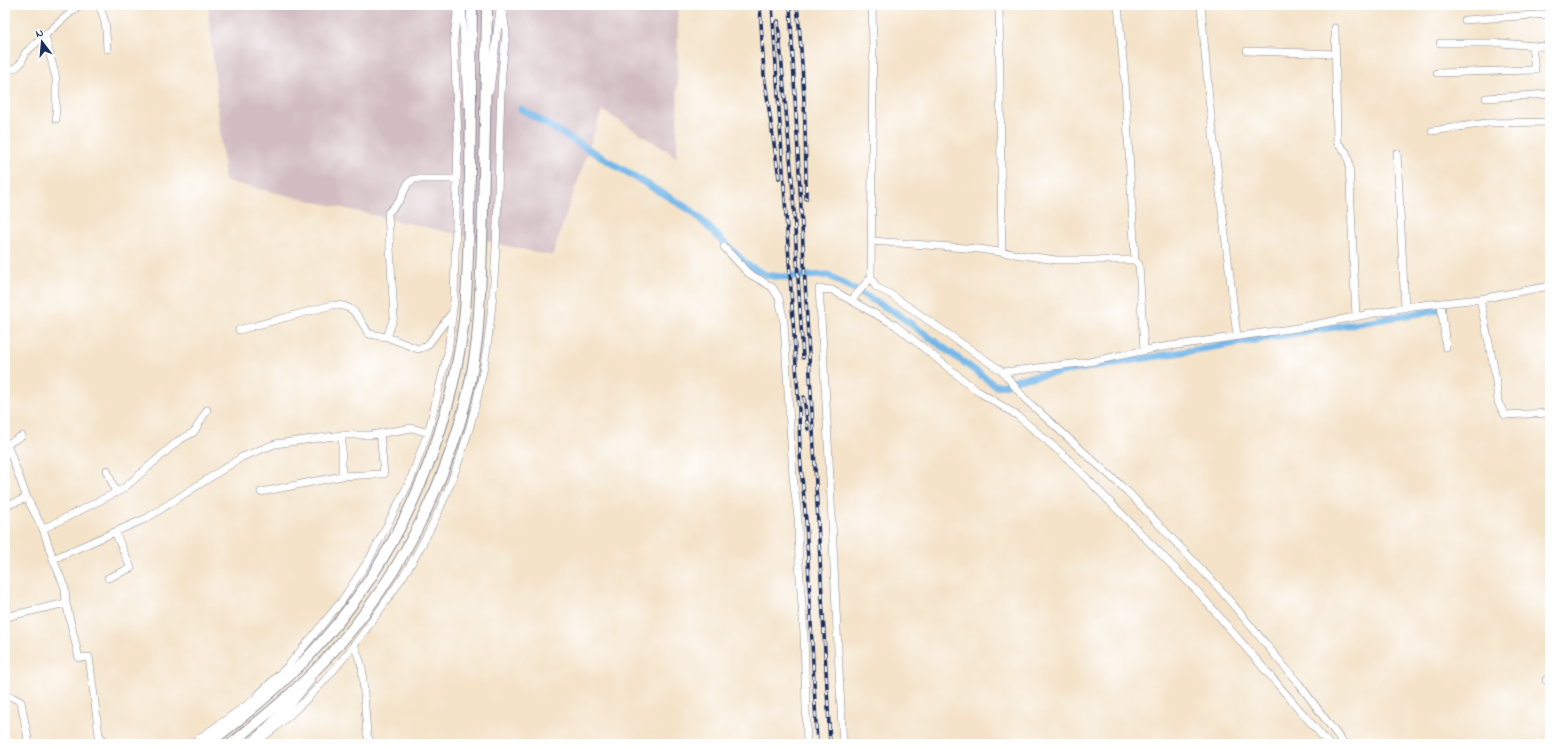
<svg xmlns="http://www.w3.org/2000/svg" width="1555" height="749" font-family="'Indie Flower',sans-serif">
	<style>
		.industrial { fill: #d2bec2 }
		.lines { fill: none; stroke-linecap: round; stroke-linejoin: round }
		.canal { stroke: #73b7e9; stroke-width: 7 }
		.minor-casing { stroke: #888994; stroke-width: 8 }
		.major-casing { stroke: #888994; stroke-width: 10 }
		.highway-casing { stroke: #888994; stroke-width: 12 }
		.minor { stroke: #fff; stroke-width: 7 }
		.major { stroke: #fff; stroke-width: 9 }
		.highway { stroke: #fff; stroke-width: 10 }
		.rail-casing { stroke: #1b2f5e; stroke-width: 3.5 }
		.rail { stroke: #fff; stroke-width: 2; stroke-dasharray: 6; stroke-linecap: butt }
	</style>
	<rect width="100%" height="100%" fill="#fff"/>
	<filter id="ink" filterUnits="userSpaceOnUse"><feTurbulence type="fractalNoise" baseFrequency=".025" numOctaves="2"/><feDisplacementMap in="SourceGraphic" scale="8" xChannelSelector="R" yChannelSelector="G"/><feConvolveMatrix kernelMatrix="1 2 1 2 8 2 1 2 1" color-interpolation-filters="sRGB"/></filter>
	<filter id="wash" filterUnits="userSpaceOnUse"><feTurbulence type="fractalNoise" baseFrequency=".012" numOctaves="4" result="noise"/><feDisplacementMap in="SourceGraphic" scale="16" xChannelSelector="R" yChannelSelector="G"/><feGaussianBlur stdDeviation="0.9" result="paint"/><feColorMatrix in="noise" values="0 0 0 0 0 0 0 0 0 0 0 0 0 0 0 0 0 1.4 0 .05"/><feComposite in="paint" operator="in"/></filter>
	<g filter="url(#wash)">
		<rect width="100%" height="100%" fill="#f4e3c9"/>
		<!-- industrial -->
		<path class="industrial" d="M208,5H678L677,157L602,110L552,256L225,181Z"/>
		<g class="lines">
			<!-- canal -->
			<path class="canal" d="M521,109L692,211L747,265L766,275L781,277L828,275L896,313L996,386L1005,385L1018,379L1438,310"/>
		</g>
	</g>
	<g filter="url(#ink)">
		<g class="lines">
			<defs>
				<path id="minor" d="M98,5C107,18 106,33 107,49
					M462,5L467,104
					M872,5L873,49L871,277L876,287L890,294L1003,372L1025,399L1128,492L1219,588L1299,684L1344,744
					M999,5L1002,252
					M1118,5L1125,82L1135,260L1139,265L1144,350
					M1201,5L1209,99L1237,336
					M1465,20L1550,14
					M1335,28L1337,142L1346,152L1349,162L1356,317
					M45,36L56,78V119
					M1440,43H1501L1550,47
					M1247,51L1336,54
					M5,71C18,68 21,66 25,53L79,5
					M1437,73L1535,70L1532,46
					M490,90L500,9
					M1486,98L1550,94
					M1432,131L1487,123L1550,122
					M1397,153L1405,308
					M872,241L979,249L1056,260H1135
					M724,247L748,273L772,287L779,298L784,322L793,477L798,517L799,563L804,634L807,744
					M1480,299L1495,373L1498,402L1505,415L1550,413
					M852,300L871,277
					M1441,303L1446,347
					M239,330L332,305C355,304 358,317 369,334L387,337L418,349L427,346L451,314
					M387,337L394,317L388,213L400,200L408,183L414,179H457
					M1003,372L1089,362L1156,348L1297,328L1412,306L1480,299L1550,286
					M342,435V476
					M22,436L7,444L27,498L43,529
					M107,470L116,493
					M261,492L342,476L384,474L380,433
					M5,506L27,498
					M53,559L43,529L123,489L178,441L194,432L207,410
					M108,578L131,568L115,532
					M5,593L8,617
					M66,603L79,658L89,657L99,735L107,744
					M5,617L66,603L65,588L53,559L147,518L242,457L275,444L342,435H371L412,428L428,433
					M354,644L362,667L367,734L371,744
					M1546,680H1550
					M258,695L287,667L341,602L370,558L410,481L429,429L448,352L454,300L458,139L454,38L458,5
					M5,697H12L21,702L29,744
					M258,741C306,706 343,662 377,614C391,594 405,575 416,555C452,493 477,417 487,347C500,256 497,163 502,72L506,33L502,5
					M427,744L468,742
					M843,744C834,592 830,441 819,289L832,290L895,325L976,390L1018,416L1066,457L1198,592L1329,744"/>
				<path id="major" d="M193,744L264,694
					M251,744L288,707L310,680"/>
				<path id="highway" d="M208,744C243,717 278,689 308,657C395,565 449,445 464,320C468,286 468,251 469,216C471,146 471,75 472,5
					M231,744C264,717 297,690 326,659C405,575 464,453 477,339C481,295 482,251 483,207C485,140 486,72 487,5"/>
			</defs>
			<!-- minor casing -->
			<use href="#minor" class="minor-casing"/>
			<!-- major casing -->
			<use href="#major" class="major-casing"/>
			<!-- highway casing -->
			<use href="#highway" class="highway-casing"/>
			<!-- minor -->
			<use href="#minor" class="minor"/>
			<!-- major -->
			<use href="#major" class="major"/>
			<!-- highway -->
			<use href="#highway" class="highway"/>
			<defs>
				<path id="rail" d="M760,5L764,75L779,178
					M772,5L799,410L800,455L806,521L817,744
					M790,5L830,744
					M797,5C804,70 806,134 806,199
					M778,21L792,179L803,358
					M804,397L808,429"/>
			</defs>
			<!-- rail casing -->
			<use href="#rail" class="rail-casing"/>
			<!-- rail -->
			<use href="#rail" class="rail"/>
		</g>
	</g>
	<!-- margin -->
	<rect width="1555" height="749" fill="none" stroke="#fff" stroke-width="20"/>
	<!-- north arrow -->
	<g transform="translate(42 42) rotate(344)" stroke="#ffffff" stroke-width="3" paint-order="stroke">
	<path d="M0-3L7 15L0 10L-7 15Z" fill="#1b2f5e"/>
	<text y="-6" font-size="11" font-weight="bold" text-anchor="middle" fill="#1b2f5e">N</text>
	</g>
</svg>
